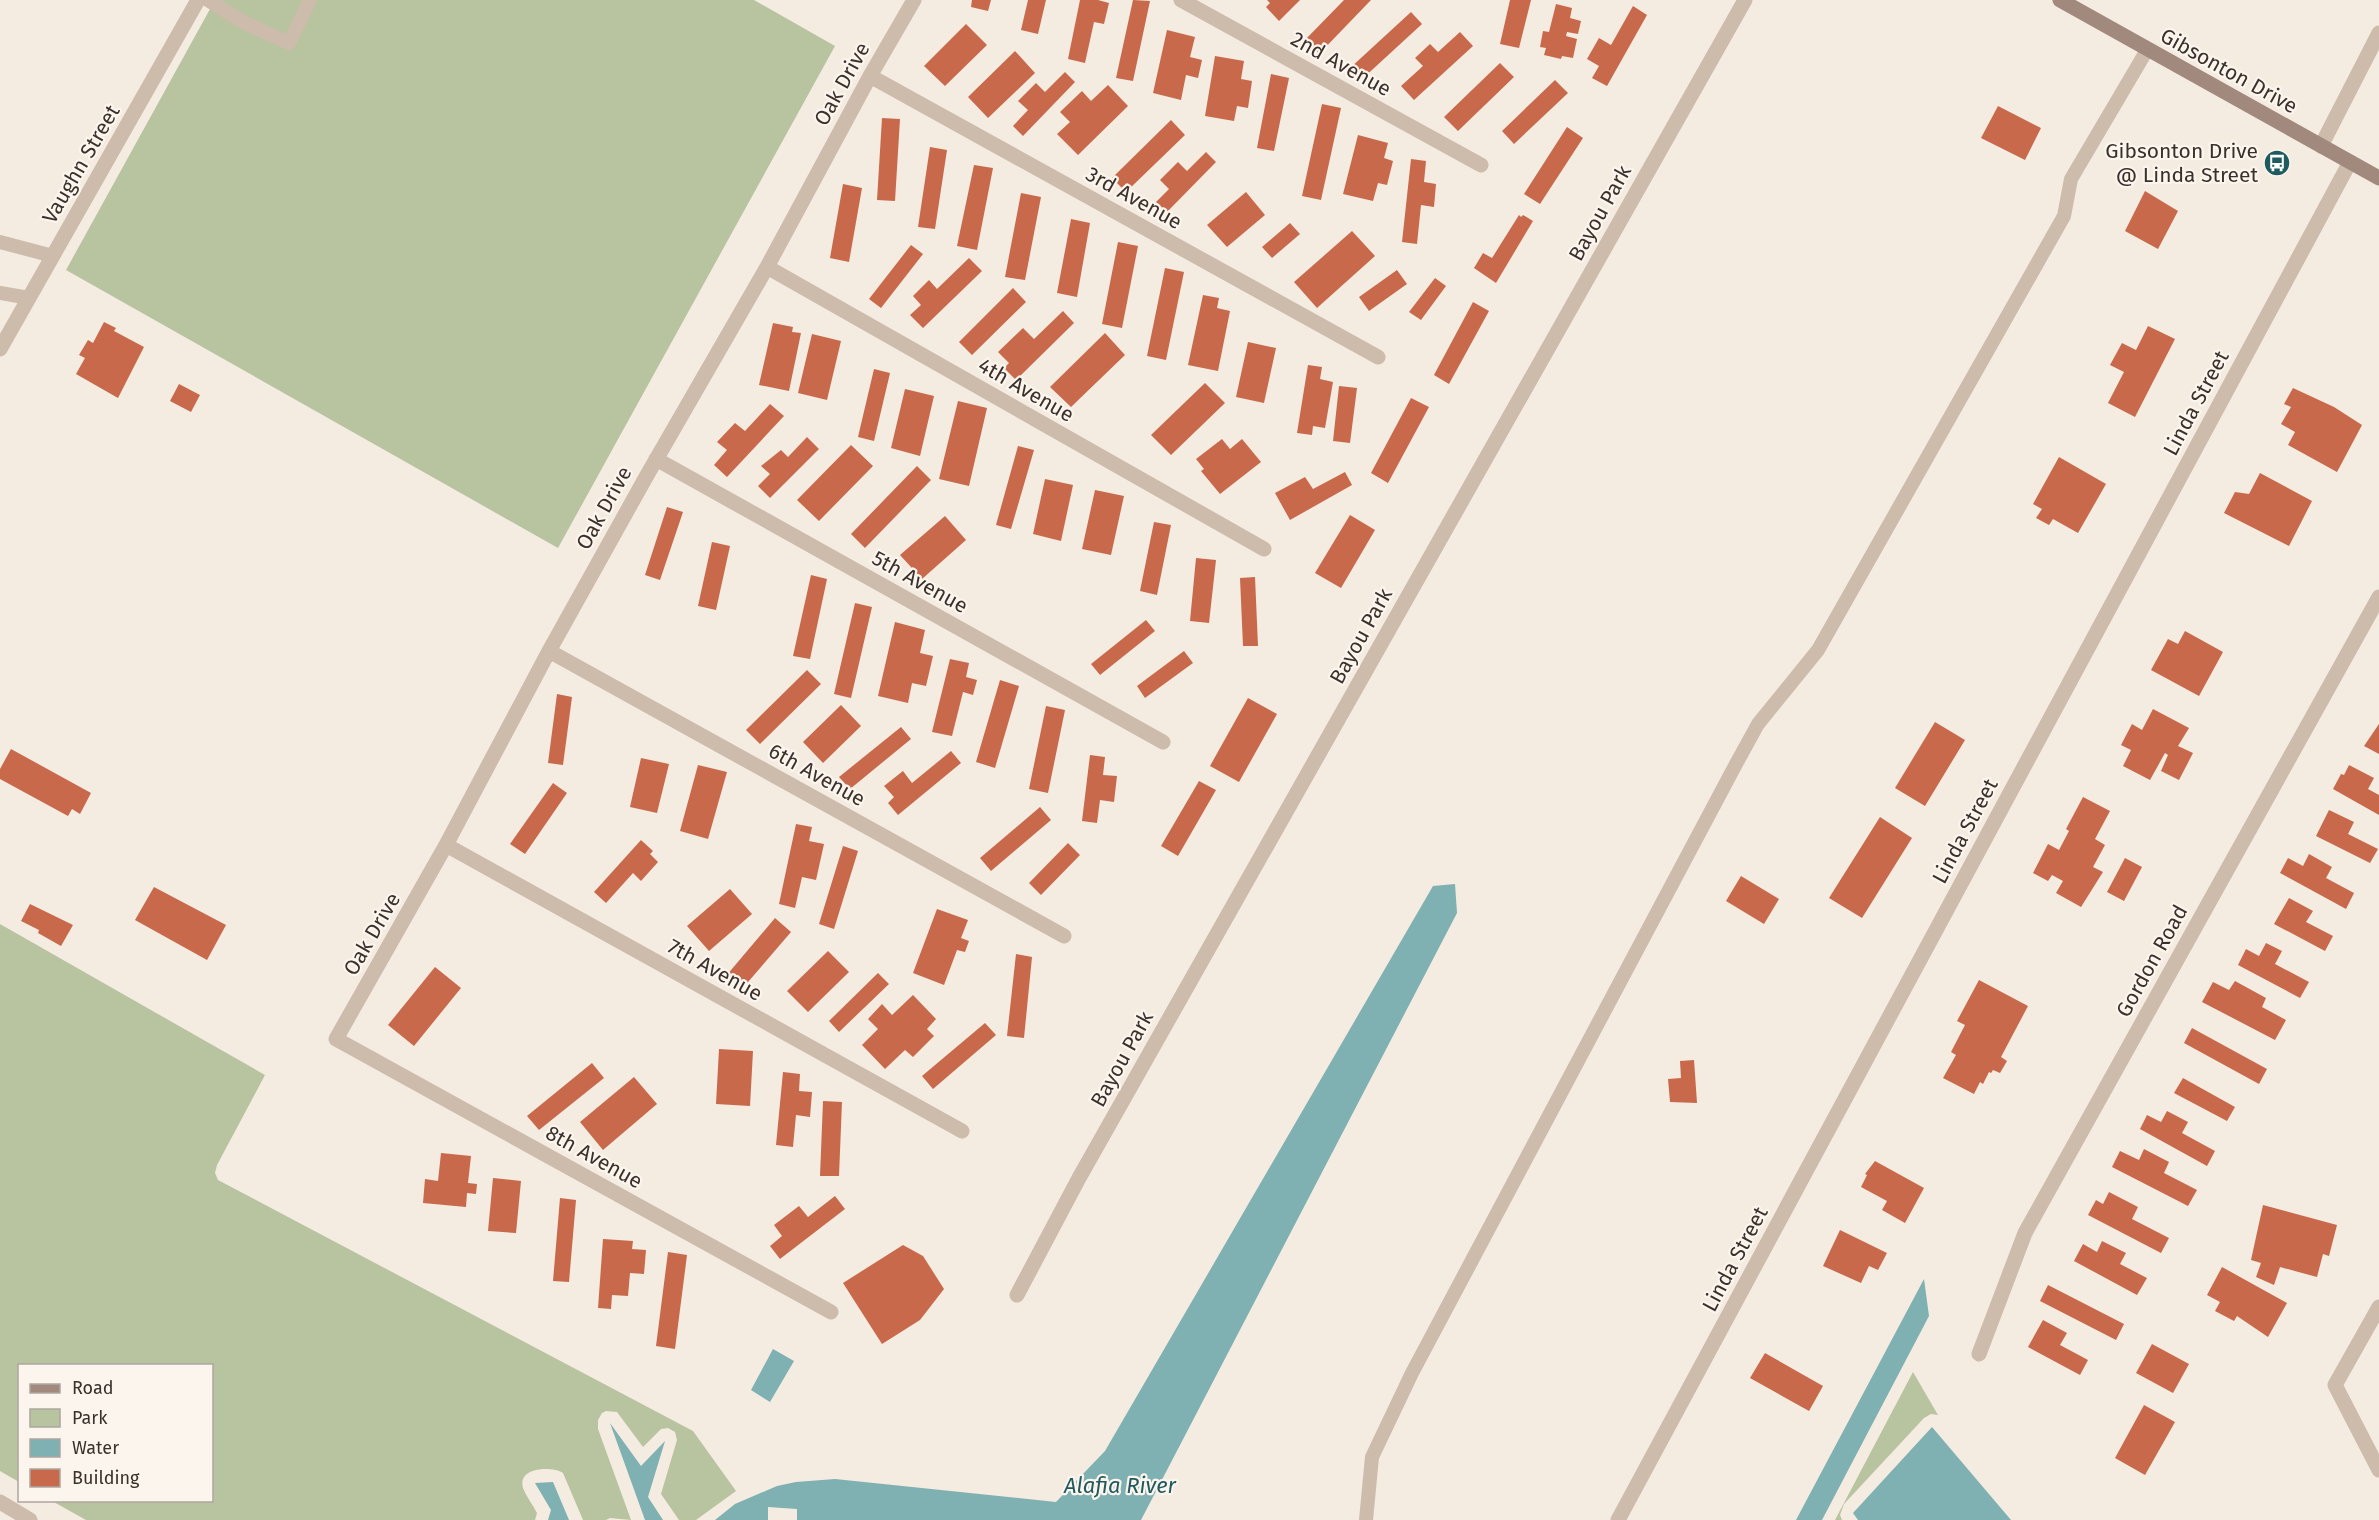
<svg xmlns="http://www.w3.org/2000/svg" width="2379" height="1520" font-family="'Fira Sans',sans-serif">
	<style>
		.green { fill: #b8c4a0 }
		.water { fill: #7fb0b2 }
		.pier { fill: #f4ebe1 }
		.building { fill: #c8694b }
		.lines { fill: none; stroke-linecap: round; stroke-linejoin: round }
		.service { stroke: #cdbbac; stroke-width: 14 }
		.minor { stroke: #cdbbac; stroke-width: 15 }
		.secondary { stroke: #a18a7d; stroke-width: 15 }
		.labels { text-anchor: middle; stroke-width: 4.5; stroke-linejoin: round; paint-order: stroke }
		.street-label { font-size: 21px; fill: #3b302b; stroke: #fbf5ee }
		.poi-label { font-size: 21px; fill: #3b302b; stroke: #fbf5ee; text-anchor: end }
		.water-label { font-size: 22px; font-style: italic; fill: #1f5a5e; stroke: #fbf5ee }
	</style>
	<rect width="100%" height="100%" fill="#f4ebe1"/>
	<!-- green -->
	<path class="green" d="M215,0H754L835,46L558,548L66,270Z
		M0,924L265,1075L217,1165L215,1173L218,1180L693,1431L736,1491L696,1520H679L661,1494L677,1440L675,1432L668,1428L661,1429L643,1447L617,1412L606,1411L602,1413L598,1420V1429L631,1520L610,1518L606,1520H583L563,1473C552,1466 517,1467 523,1488C526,1496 533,1505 537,1513L535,1520H86L52,1501L212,1500V1366H20L19,1482L0,1471Z
		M1913,1372L1938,1415L1931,1414L1924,1418L1844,1504L1840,1515L1842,1520H1835Z"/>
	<!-- water -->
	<path class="water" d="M1455,884L1457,913L1141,1520H715L735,1504L777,1486L796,1482L835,1479L1056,1502L1105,1451L1433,886Z
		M1924,1279L1929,1316L1822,1520H1796Z
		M773,1349L794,1361L770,1402L751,1390Z
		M610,1423L641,1466L665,1441L648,1497L663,1520H645Z
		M1932,1427L2011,1520H1858L1853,1513Z
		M553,1482L569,1520H548L551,1510L535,1483Z"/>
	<!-- pier -->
	<path class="pier" d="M768,1507L797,1509V1520H768Z"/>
	<!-- building -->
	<path class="building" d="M972,0H991L988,11L971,7Z
		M1028,0H1046L1038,34L1021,30Z
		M1080,0H1098L1109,3L1104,24L1094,22L1085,63L1068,59Z
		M1133,0L1150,1L1133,81L1116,78Z
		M1267,0H1300L1279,21L1266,7L1270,3Z
		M1344,0H1371L1319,54L1305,40Z
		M1510,0H1531L1519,48L1500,44Z
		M1556,4L1572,8L1570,18L1581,21L1578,34L1567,32L1566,36L1577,39L1573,58L1562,56L1561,59L1544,55L1546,48L1540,47L1543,31L1549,32Z
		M1633,6L1647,15L1607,86L1592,78L1599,66L1587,59L1599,38L1611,45Z
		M1411,12L1422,24L1360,81L1349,69Z
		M966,24L987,45L945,86L924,66Z
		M1167,30L1195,37L1190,57L1202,60L1198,78L1186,75L1181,100L1153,93Z
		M1460,32L1473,46L1414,100L1401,86L1423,66L1415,58L1430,44L1438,52Z
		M1015,51L1035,73L988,118L968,97Z
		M1215,56L1244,61L1241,79L1252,81L1248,108L1237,106L1234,121L1205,116Z
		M1500,63L1514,77L1458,131L1444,117Z
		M1065,72L1075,82L1023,136L1013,126L1028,110L1018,101L1036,83L1045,92Z
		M1271,74L1289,78L1274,151L1257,148Z
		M1555,80L1568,93L1514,144L1502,131Z
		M1108,85L1128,106L1078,155L1057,134L1070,122L1060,112L1082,91L1091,101Z
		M1322,104L1341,108L1321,200L1302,196Z
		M1998,106L2041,128L2025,160L1981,138Z
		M882,118L900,119L895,201L877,200Z
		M1171,120L1185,135L1126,192L1112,178Z
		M1567,127L1583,138L1540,204L1524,194Z
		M1358,135L1388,143L1384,158L1393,161L1387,185L1378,183L1373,201L1343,194Z
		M930,147L947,150L935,229L918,227Z
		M1206,152L1216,162L1167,212L1156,202L1169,189L1160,180L1178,162L1187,171Z
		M1411,159L1426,161L1424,182L1436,184L1434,207L1421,205L1417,244L1402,242Z
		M974,165L993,168L977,250L957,246Z
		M843,184L862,188L849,262L830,258Z
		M2145,191L2178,211L2158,249L2125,231Z
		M1246,192L1265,215L1227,247L1207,225Z
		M1021,193L1041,197L1025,280L1005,277Z
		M1519,215L1521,217L1523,215L1533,221L1496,283L1474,268L1483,253L1492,258Z
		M1071,219L1090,223L1077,297L1057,293Z
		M1290,223L1300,234L1272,258L1262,247Z
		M1352,231L1375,256L1317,308L1294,282Z
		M1118,242L1138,246L1122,328L1102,324Z
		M911,245L923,254L881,308L869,299Z
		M969,258L982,271L923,328L910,315L921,305L913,296L929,280L937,289Z
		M1165,268L1184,272L1166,360L1147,356Z
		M1397,270L1407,284L1369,311L1359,297Z
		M1435,278L1446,286L1421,320L1409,312Z
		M1013,288L1026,302L972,355L959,342Z
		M1203,295L1219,298L1217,308L1230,311L1218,371L1188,365Z
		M1473,302L1489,311L1449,384L1434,375Z
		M1063,311L1074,323L1016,380L1004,368L1009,363L998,352L1023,328L1034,339Z
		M104,322L116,328L114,331L144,347L118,398L76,374L85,358L79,355L88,340L93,343Z
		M773,323L793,327L792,332L801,333L789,391L759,385Z
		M2148,326L2175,339L2135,417L2108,403L2124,372L2110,365L2122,343L2136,350Z
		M1105,333L1125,355L1071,407L1050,387Z
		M812,334L841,341L827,400L798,393Z
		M1248,342L1276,348L1264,403L1236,397Z
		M1308,365L1322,367L1320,379L1333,382L1325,428L1313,426L1312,435L1297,433Z
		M874,369L890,373L874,441L858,437Z
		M1205,383L1225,403L1171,455L1151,435Z
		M179,384L200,395L191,412L170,401Z
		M1339,386L1357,388L1350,443L1333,441Z
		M2293,388L2334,407L2362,425L2337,472L2288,445L2295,432L2281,424L2291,407L2284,404Z
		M905,389L934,396L920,456L891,448Z
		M1411,398L1429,407L1388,483L1371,473Z
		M958,401L987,408L969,486L939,479Z
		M770,404L784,416L727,477L714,465L727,450L717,442L735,423L745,431Z
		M807,437L819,449L770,498L758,486L770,474L761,466L781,450L788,457Z
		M1222,439L1230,449L1242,439L1261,462L1220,494L1201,471L1204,469L1196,459Z
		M851,445L873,466L819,521L797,500Z
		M1018,446L1034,450L1011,529L996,525Z
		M2059,457L2106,484L2078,533L2053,519L2049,525L2036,518L2042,509L2033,504Z
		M917,466L931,480L865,548L851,534Z
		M1345,472L1352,485L1290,520L1275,493L1305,477L1313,489Z
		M2260,473L2312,501L2289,546L2224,513L2235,492L2249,494Z
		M1045,479L1073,485L1061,541L1033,534Z
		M1095,490L1124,496L1111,555L1082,549Z
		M667,507L683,512L660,580L645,575Z
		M1350,515L1375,530L1341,588L1315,573Z
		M945,516L966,540L922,579L900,555Z
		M1154,522L1171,525L1157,595L1140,591Z
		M712,542L730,546L716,610L698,606Z
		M1196,558L1216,560L1209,623L1190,621Z
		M811,575L827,579L810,659L793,656Z
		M1255,577L1258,646H1243L1240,578Z
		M855,603L872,607L851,698L834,694Z
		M1146,620L1155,631L1100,675L1091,664Z
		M895,622L925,630L920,653L933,656L926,686L912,683L908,703L878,696Z
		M2185,631L2223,652L2199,696L2151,670L2168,639L2178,644Z
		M1184,651L1193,663L1145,698L1137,686Z
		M950,659L969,663L966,677L977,680L973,695L963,692L952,736L932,732Z
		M807,670L821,684L760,744L746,730Z
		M1000,680L1019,686L995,768L976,762Z
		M557,694L572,697L563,765L548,763Z
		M1248,698L1277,714L1239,782L1210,766Z
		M841,705L861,726L823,763L803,742Z
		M1046,706L1065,710L1048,793L1029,789Z
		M2153,709L2189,728L2178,746L2193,753L2179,780L2161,771L2168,755L2165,753L2150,780L2123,766L2131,750L2121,745L2132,724L2142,730Z
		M1935,722L1965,740L1925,806L1895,788Z
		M2379,724V754L2364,746Z
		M901,727L911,739L850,789L839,777Z
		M11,749L91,793L80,814L72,809L68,816L0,779V769Z
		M951,751L961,763L898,815L888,803L894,797L884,786L903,771L912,783Z
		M1090,755L1105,757L1103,775L1117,776L1114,802L1100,800L1097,823L1082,821Z
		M641,758L669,764L657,813L630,807Z
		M698,765L727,772L708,839L680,831Z
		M2349,765L2374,778L2368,789L2379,795V815L2333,789L2341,774L2344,775Z
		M1199,781L1216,790L1178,856L1161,846Z
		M553,783L567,793L525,854L510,844Z
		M2083,797L2110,811L2095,839L2105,845L2093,867L2103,872L2081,907L2056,893L2063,881L2052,875L2048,881L2033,873L2048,844L2059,850L2069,831L2066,829Z
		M1040,807L1051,820L991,871L980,858Z
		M2329,810L2354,822L2348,834L2378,849L2370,863L2316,836Z
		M1880,817L1912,838L1862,918L1829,898Z
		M796,824L812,827L809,841L824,844L816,880L802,877L795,908L779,904Z
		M641,840L653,851L650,854L658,862L641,881L633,873L606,903L594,892Z
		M1068,843L1080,855L1041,895L1029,883Z
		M843,846L858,851L834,929L819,924Z
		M2309,854L2332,867L2326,878L2354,893L2346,909L2280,873L2288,858L2303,866Z
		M2125,858L2142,867L2124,901L2107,892Z
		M1741,876L1779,899L1764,924L1726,901Z
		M154,887L226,925L207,960L135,920Z
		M730,889L752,914L709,951L687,926Z
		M2289,898L2313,911L2306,922L2333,936L2325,951L2274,924Z
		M30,904L73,925L61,946L38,933L39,930L21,921Z
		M937,909L968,920L961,938L969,941L965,952L957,950L944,985L913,973Z
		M775,918L791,932L742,989L726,976Z
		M2266,943L2282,951L2275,964L2309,982L2300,998L2238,965L2246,949L2259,956Z
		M828,951L849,972L808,1012L787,991Z
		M1016,954L1032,957L1024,1038L1007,1036Z
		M435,967L461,988L414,1046L388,1025Z
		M878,973L889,984L839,1032L829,1021Z
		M1979,980L2028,1006L2001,1057L2007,1061L2000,1073L1993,1070L1991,1073L1989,1072L1983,1084L1980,1082L1974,1094L1943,1078L1956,1055L1951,1052L1965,1025L1957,1021Z
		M2235,981L2266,998L2262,1007L2286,1020L2275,1040L2202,1002L2213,982L2229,990Z
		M913,995L936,1019L927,1029L934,1036L913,1057L905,1050L885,1069L862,1045L878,1029L868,1019L882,1004L892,1015Z
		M985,1023L996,1035L933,1089L922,1076Z
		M2192,1028L2267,1069L2259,1084L2184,1043Z
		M719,1049L753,1051L750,1106L716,1104Z
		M1694,1060L1697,1103L1670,1102L1668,1079L1681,1078L1680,1061Z
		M592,1063L604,1078L539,1130L527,1116Z
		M783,1072L800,1074L799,1091L812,1092L810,1117L796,1115L793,1147L776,1145Z
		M634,1077L657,1104L603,1150L580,1122Z
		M2183,1078L2235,1107L2227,1121L2174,1093Z
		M823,1101L842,1102L839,1176H820Z
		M2167,1111L2188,1122L2182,1133L2215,1151L2207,1166L2140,1129L2147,1115L2161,1122Z
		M2144,1149L2169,1162L2164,1173L2197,1190L2188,1206L2112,1167L2120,1151L2139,1160Z
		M441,1153L471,1156L468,1183L477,1184L476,1194L467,1193L466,1207L423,1203L425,1179L438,1181Z
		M1875,1161L1924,1188L1905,1223L1882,1210L1887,1201L1861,1187L1867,1175L1865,1174Z
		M493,1178L521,1181L516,1233L488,1231Z
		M2109,1192L2138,1207L2132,1219L2169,1238L2161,1253L2088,1215L2096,1200L2103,1204Z
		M835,1196L845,1209L780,1259L770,1246L782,1236L774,1225L799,1206L808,1217Z
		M560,1198L576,1200L569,1282L553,1281Z
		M2263,1205L2337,1225L2329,1256L2323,1254L2317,1277L2280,1267L2274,1285L2256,1277L2261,1263L2251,1260Z
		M1840,1230L1887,1253L1878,1270L1869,1266L1861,1283L1823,1266Z
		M603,1239L633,1241L632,1249L646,1250L644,1274L630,1273L628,1296L612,1295L611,1309L598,1308Z
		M2102,1241L2126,1253L2120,1264L2147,1278L2137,1295L2074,1261L2083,1244L2097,1252Z
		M903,1245L923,1256L944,1289L920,1320L882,1344L843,1283Z
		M668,1252L687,1255L675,1349L656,1346Z
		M2222,1267L2287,1303L2268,1337L2237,1316L2234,1321L2215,1311L2220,1302L2207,1295Z
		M2048,1285L2124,1324L2116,1340L2040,1301Z
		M2043,1320L2067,1333L2060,1345L2088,1360L2080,1375L2028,1347Z
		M2152,1344L2189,1364L2173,1393L2136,1373Z
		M1765,1353L1823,1386L1809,1411L1750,1378Z
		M2144,1405L2175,1422L2145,1475L2115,1458Z"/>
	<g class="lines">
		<!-- service -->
		<path class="service" d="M208,0L243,22L289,43L310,0
			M0,242L53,256
			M0,293L29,298
			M1366,1520L1372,1457L1412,1373L1736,764L1758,724L1818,650L2064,216L2071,179L2147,50"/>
		<!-- minor -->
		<path class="minor" d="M1181,0L1481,165
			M870,76L1378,357
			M2321,146L2379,33
			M767,267L1264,549
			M0,349L198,0
			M656,459L1163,742
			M549,651L1064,936
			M446,845L962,1131
			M1017,1295L1079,1178L1745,0
			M2379,1307L2335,1385L2379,1470
			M831,1312L336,1039L446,845L549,651L646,477L767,267L870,76L914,0
			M1979,1354L2025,1233L2379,597
			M0,1502L30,1520
			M1618,1520L2350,162"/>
		<!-- secondary -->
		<path class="secondary" d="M2060,0L2379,178"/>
	</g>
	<!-- icons -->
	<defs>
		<symbol id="bus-disc" viewBox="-11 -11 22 22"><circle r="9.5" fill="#1f5a5e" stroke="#fbf5ee"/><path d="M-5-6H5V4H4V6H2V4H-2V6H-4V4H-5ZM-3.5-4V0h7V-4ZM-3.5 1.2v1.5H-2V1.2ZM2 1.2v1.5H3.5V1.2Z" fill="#fff"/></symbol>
	</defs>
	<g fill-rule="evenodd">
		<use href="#bus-disc" x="2262" y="148" width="30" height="30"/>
	</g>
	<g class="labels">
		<!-- street labels -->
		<g class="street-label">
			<text transform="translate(1341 64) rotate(29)" y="7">2nd Avenue</text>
			<text transform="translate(2229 71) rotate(29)" y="7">Gibsonton Drive</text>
			<text transform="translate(842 84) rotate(-61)" y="7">Oak Drive</text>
			<text transform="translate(81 164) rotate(-60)" y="7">Vaughn Street</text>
			<text transform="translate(1134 198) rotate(29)" y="7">3rd Avenue</text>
			<text transform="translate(1600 213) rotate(-61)" y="7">Bayou Park</text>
			<text transform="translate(1026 390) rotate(30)" y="7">4th Avenue</text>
			<text transform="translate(2196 403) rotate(-62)" y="7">Linda Street</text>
			<text transform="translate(604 508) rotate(-61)" y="7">Oak Drive</text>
			<text transform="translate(920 582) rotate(29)" y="7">5th Avenue</text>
			<text transform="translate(1361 636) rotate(-61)" y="7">Bayou Park</text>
			<text transform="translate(817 775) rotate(29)" y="7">6th Avenue</text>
			<text transform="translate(1965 831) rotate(-62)" y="7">Linda Street</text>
			<text transform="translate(372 934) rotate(-60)" y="7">Oak Drive</text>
			<text transform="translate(2152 961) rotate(-61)" y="7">Gordon Road</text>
			<text transform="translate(715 970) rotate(29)" y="7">7th Avenue</text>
			<text transform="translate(1122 1059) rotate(-61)" y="7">Bayou Park</text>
			<text transform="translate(594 1157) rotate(29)" y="7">8th Avenue</text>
			<text transform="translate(1735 1259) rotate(-62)" y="7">Linda Street</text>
		</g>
		<!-- poi labels -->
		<g class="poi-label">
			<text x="2258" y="158">Gibsonton Drive<tspan x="2258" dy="24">@ Linda Street</tspan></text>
		</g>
		<!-- water labels -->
		<g class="water-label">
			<text x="1120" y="1493">Alafia River</text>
		</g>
	</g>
	<!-- legend -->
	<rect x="18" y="1364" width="195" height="138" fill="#fbf5ee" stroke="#aea6a0" stroke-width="1.5"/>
	<rect x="30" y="1384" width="30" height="9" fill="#a18a7d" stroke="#aea6a0" stroke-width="1.5"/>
	<text x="72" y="1394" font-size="18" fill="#3b302b">Road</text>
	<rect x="30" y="1409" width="30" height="18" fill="#b8c4a0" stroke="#aea6a0" stroke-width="1.5"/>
	<text x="72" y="1424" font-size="18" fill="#3b302b">Park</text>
	<rect x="30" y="1439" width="30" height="18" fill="#7fb0b2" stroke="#aea6a0" stroke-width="1.5"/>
	<text x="72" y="1454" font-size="18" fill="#3b302b">Water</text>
	<rect x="30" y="1469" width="30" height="18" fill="#c8694b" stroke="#aea6a0" stroke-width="1.5"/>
	<text x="72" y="1484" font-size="18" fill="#3b302b">Building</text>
</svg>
